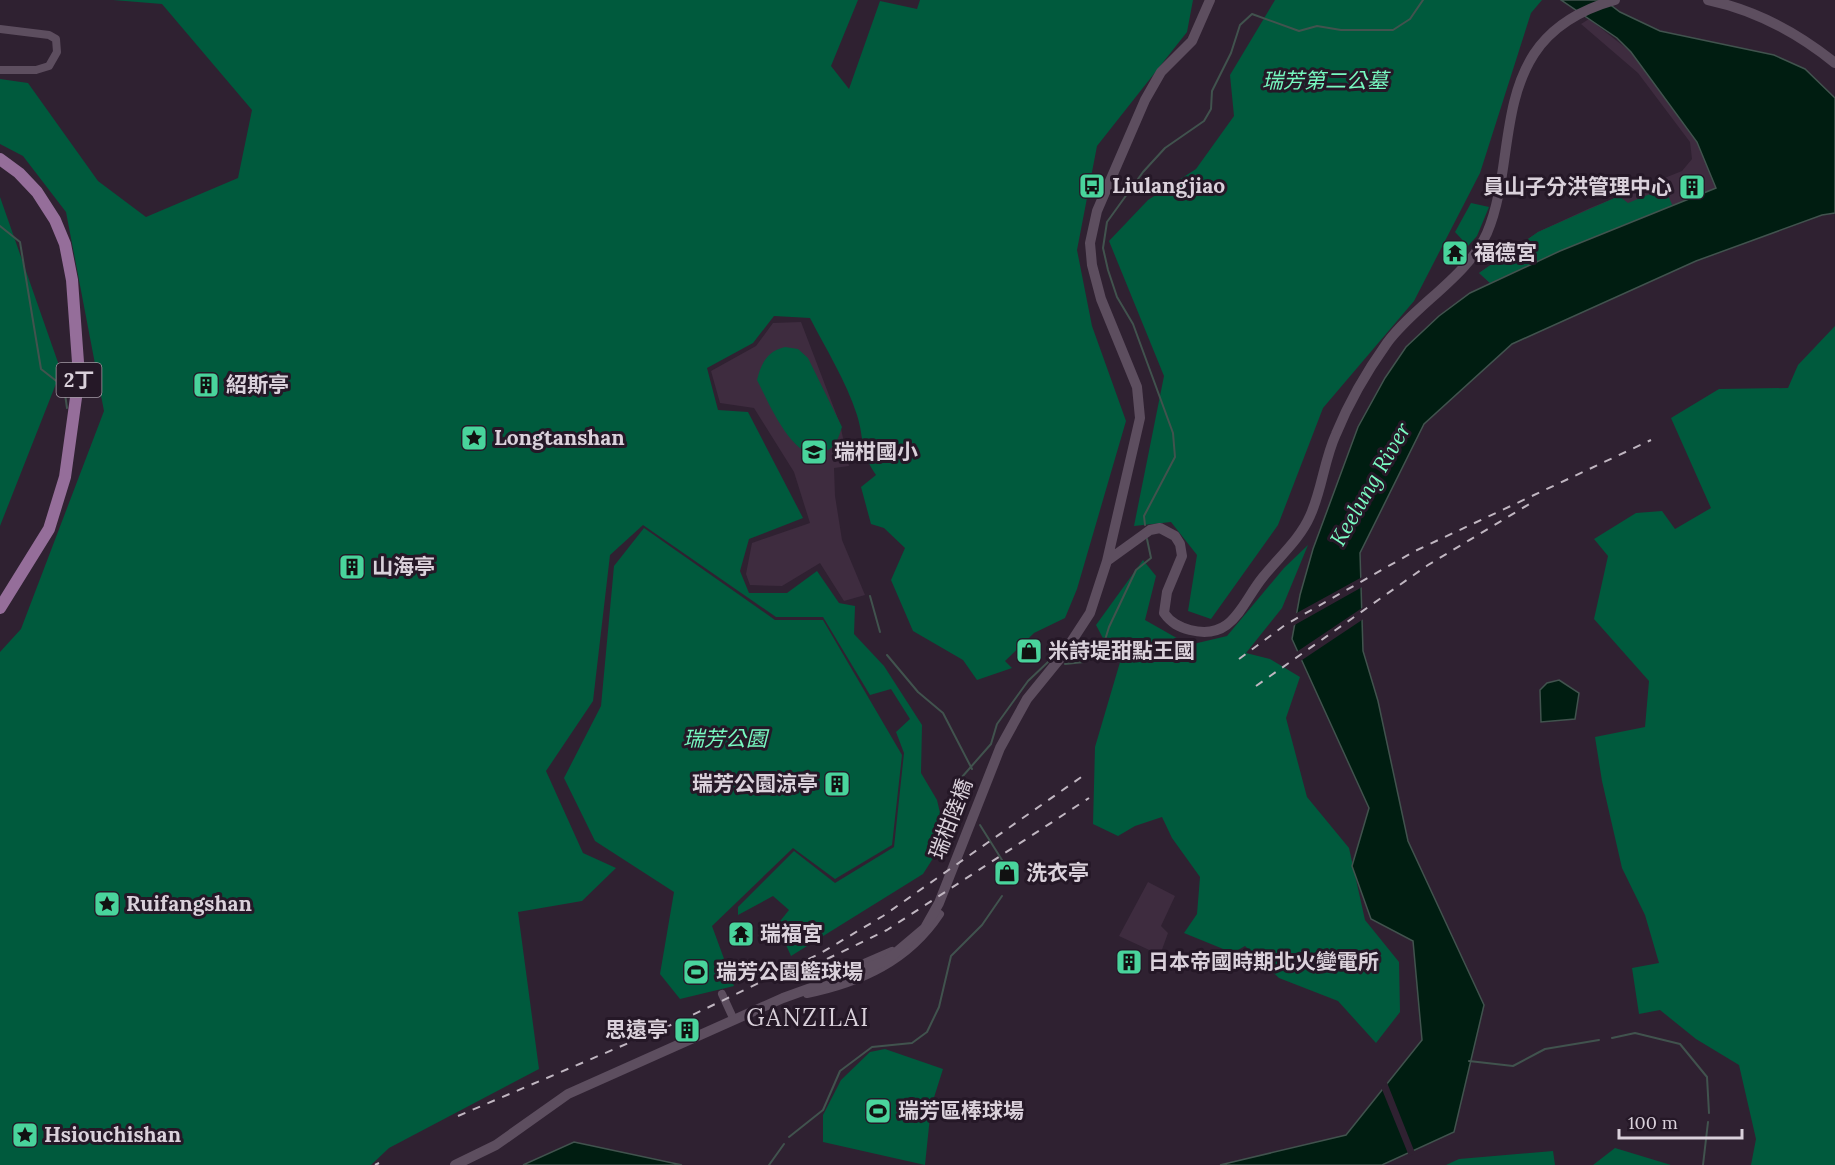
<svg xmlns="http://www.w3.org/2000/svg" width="1835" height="1165" font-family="Lora,'Noto Sans TC',serif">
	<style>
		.built { fill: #3e2c3f }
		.green { fill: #005a3d }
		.water { fill: #001d11; stroke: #41534e; stroke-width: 1.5 }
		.pier { fill: #2f2131 }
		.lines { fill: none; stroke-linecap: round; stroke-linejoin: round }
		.stream { stroke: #41534e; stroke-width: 2 }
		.street { stroke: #5d4e5f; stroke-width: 8 }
		.secondary { stroke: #5d4e5f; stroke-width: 10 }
		.primary { stroke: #956e9a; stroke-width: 12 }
		.rail { stroke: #c0b6c1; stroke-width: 2; stroke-dasharray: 8 8; stroke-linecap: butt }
		.labels { text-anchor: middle; stroke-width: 6; stroke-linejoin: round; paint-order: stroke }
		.shield { fill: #251827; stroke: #a49aa5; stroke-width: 1.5 }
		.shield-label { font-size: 20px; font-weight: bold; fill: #dad1db }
		.park-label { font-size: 21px; font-style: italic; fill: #77f8c0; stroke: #251827 }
		.poi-label { font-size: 21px; font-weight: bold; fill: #dad1db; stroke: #251827; text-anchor: start }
		.street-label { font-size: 21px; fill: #dad1db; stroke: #251827 }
		.water-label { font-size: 22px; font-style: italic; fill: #7bfbc3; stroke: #251827 }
		.quarter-label { font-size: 24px; letter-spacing: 1.5px; fill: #dad1db; stroke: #251827 }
	</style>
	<rect width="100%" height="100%" fill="#2f2131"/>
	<!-- built -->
	<path class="built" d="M1589,19L1631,52L1697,142L1717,189L1560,251L1490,283L1479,273L1538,232L1590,208L1682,171L1692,159L1690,142L1638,73L1581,24Z
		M801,322L840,424L849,466L834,468L835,496L842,540L865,595L844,601L820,563L782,586L750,585L746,574L752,543L810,523L794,472L754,408L720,403L711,371L756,346L773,323Z
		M1148,882L1175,896L1161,926L1168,933L1160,955L1119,936Z"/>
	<!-- green -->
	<path class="green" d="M113,0H858L831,66L849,89L880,1L917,9L920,0H1193L1187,32L1097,146L1077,250L1092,326L1126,421L1077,589L1065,618L1034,633L1005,661L1012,668L977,680L963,660L913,631L891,580L905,548L884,528L871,524L861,487L876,475C859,450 865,441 857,415C846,381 826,349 810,318L774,316L753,343L707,368L718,410L748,412L803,518L749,539L740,571L749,593H787L817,571L839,603L855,606L854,634L884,666L922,725L921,773L937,800L946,838L923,874L791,956L777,925L789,910L773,896L738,915V907L794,851L835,883L894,847L904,753L896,732L910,719L891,689L870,695L823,617H776L643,525L610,555L593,701L546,771L583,853L616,868L582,901L518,912L539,1069L389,1148L371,1165H0V652L21,629L104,411L66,212L23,156L0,144V79L28,83L98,181L146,217L238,178L252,110L162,4Z
		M1275,0H1542L1531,13L1480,173L1414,301L1323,408L1278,525L1211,619L1188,611L1197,555L1171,522L1134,526L1164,376L1109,241L1148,200L1196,169L1234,116L1230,75Z
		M1665,188L1673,207L1560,251L1490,283L1479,273L1538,232L1619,196L1628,203Z
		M0,197L61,371L0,526Z
		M1471,203L1489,207L1477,236L1468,246L1455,232Z
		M1835,326V1165H1751L1756,1139L1739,1065L1696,1039L1660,1010L1639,1014L1632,968L1659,963L1645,915L1622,868L1602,781L1595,737L1645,727L1649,681L1594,619L1608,556L1594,539L1636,513L1662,511L1675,529L1711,508L1671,418L1719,389L1788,388L1798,365Z
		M785,347L798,349L808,358L842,427C838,439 836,447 824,452C795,467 768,401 757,380C761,364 767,351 785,347Z
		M644,528L775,620H823L902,755L892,845L835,879L793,848L712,926L734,986L680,999L660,974L674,892L595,841L564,778L601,706L614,566Z
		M1308,545L1282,608L1246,653L1270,659L1300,677L1286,718L1307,797L1349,848L1365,920L1399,962L1400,1012L1376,1043L1338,1001L1279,978L1245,946L1233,953L1184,933L1197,914L1200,877L1172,838L1162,817L1135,826L1118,836L1093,824L1095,747L1123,652L1107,646L1096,625L1143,560L1156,576L1145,620L1189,645L1227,636L1284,568Z
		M885,1049L943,1069L931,1107L925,1165L823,1142V1115L841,1080L870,1052Z
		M1615,1148L1671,1165H1593Z
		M1553,1151L1555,1165H1446L1459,1159Z"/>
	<!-- water -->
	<path class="water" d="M1561,0H1604L1620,12L1660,31L1774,55L1805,69L1835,98V213L1822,215L1696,261L1512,344L1424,424L1360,553L1363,651L1378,701L1408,841L1484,1005L1454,1132L1382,1165H1220L1346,1135L1422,1040L1413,941L1371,919L1352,866L1369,808L1292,639L1300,595L1313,549L1358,427L1385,378L1406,347L1439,316L1470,293L1560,251L1716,188L1697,142L1631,52L1617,38Z
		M1559,680L1579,693L1575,719L1541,722L1540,690L1547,683Z
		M574,1142L682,1165H523Z"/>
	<!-- pier -->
	<path class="pier" d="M1364,576V586L1291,627L1293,615Z
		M1365,606V618L1299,662L1295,653Z
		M1386,1080L1415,1153L1409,1156L1381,1087Z"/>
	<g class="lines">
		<!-- stream -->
		<path class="stream" d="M0,226L20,242L41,369L64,387L67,408
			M1145,525L1144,516L1175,457L1173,433L1133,324L1117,297L1108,270L1103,248L1107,222L1143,172L1165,148L1204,121L1211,109L1212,91L1231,53L1240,25L1252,14L1299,31L1317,26L1341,30H1393L1410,19L1423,0
			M870,596L880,632
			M887,655L918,692L943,713L972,769
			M1065,664L1084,662L1101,653L1109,627L1136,570L1151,558L1147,539
			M967,804L961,795L962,777L991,744L997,724L1028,681L1048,662
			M980,825L1007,868
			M999,861L1004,870
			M1007,883L1010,876
			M1612,1038L1635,1033L1680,1044L1707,1077L1709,1113
			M1469,1061L1513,1066L1545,1049L1599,1040
			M789,1137L823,1110L840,1071L872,1047L912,1043L927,1032L939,1007L951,956L982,925L1002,896
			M769,1165L784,1144
			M1703,1165L1708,1122"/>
		<!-- street -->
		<path class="street" d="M0,29L49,35L56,39L57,52L49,66L36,70H0
			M862,964L892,951
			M722,994L734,1020
			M807,994C861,983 909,961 940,914"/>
		<!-- secondary -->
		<path class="secondary" d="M1708,0C1755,10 1798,33 1835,63
			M1107,561L1150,530L1160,528L1175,536L1180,544L1182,556L1167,592L1164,613C1171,623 1179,627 1190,630C1233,641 1241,604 1263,577C1279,557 1300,539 1310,516C1322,490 1324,460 1336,434C1349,402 1367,371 1387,343C1415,305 1468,276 1487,233C1511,176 1500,107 1534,54C1553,25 1583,9 1615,0
			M455,1165L496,1145L568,1094L783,998L886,961L925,928L939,903L1000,748L1027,699L1062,656L1090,613L1107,561L1140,418L1137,387L1101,299L1092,265L1090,243L1097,211L1145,100L1161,72L1192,41L1210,0"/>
		<!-- primary -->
		<path class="primary" d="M0,159L19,173L37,192L55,220L65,244L72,280L79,376L65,477L49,529L0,608"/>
		<!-- rail -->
		<path class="rail" d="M1239,659L1285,625L1415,551L1651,440
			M1256,686L1428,565L1531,503
			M827,959L887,930L1089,798
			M458,1116L680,1021L821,953L883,916L1087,773
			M375,1165L379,1163"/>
	</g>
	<!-- icons -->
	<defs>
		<symbol id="bus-square" viewBox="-11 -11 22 22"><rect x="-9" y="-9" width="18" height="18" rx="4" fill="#49d49c" stroke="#251827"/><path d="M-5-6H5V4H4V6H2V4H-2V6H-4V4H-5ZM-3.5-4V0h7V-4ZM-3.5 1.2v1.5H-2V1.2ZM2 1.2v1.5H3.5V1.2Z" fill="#111"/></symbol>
		<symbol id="building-square" viewBox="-11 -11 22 22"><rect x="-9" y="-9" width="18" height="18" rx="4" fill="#49d49c" stroke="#251827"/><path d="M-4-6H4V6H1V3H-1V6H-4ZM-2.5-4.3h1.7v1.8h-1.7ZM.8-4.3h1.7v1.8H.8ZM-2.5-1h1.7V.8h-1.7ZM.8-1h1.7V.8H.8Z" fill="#111"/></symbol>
		<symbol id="temple-square" viewBox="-11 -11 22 22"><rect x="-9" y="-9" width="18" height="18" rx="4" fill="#49d49c" stroke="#251827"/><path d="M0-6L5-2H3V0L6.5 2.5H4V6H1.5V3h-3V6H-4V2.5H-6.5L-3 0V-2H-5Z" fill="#111"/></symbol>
		<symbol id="sight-square" viewBox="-11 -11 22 22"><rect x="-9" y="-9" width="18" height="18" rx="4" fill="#49d49c" stroke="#251827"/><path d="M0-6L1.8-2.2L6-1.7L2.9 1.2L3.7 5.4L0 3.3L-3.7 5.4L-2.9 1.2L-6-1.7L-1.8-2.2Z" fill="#111"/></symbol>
		<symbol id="school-square" viewBox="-11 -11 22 22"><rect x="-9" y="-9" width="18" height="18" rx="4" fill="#49d49c" stroke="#251827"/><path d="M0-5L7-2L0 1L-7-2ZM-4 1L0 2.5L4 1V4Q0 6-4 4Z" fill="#111"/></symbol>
		<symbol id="shop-square" viewBox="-11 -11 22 22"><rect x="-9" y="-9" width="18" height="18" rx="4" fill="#49d49c" stroke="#251827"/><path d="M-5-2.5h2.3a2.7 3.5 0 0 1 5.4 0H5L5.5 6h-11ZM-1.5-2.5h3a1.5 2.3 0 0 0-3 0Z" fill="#111"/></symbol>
		<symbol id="stadium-square" viewBox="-11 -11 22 22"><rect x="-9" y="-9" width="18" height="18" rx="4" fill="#49d49c" stroke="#251827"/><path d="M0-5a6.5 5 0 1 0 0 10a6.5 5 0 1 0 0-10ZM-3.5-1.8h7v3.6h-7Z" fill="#111"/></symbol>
	</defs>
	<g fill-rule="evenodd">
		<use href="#bus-square" x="1077" y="171" width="30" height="30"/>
		<use href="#building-square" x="1677" y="172" width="30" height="30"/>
		<use href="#temple-square" x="1440" y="238" width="30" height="30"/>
		<use href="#building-square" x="191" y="370" width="30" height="30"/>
		<use href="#sight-square" x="459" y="423" width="30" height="30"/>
		<use href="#school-square" x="799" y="437" width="30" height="30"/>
		<use href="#building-square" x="337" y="552" width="30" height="30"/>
		<use href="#shop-square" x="1014" y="636" width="30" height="30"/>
		<use href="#building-square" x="822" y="769" width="30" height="30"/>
		<use href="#shop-square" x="992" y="858" width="30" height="30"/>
		<use href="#sight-square" x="92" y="889" width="30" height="30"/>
		<use href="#temple-square" x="726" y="919" width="30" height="30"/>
		<use href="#building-square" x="1114" y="947" width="30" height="30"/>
		<use href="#stadium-square" x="681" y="957" width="30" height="30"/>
		<use href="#building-square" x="672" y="1015" width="30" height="30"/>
		<use href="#stadium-square" x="863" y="1096" width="30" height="30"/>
		<use href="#sight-square" x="10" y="1120" width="30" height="30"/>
	</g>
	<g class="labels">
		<!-- shield labels -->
		<rect class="shield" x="56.5" y="363" width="45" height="34" rx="4.5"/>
		<g class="shield-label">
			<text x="79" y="387">2丁</text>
		</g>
		<!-- park labels -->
		<g class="park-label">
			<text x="1325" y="88">瑞芳第二公墓</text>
			<text x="725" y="746">瑞芳公園</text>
		</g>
		<!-- poi labels -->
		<g class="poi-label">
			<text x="1112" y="193">Liulangjiao</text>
			<text x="1672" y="194" text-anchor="end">員山子分洪管理中心</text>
			<text x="1474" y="260">福德宮</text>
			<text x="226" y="392">紹斯亭</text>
			<text x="494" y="445">Longtanshan</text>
			<text x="834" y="459">瑞柑國小</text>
			<text x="372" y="574">山海亭</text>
			<text x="1048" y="658">米詩堤甜點王國</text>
			<text x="818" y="791" text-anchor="end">瑞芳公園涼亭</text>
			<text x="1026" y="880">洗衣亭</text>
			<text x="126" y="911">Ruifangshan</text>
			<text x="760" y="941">瑞福宮</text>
			<text x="1148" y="969">日本帝國時期北火變電所</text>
			<text x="716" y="979">瑞芳公園籃球場</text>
			<text x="668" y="1037" text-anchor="end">思遠亭</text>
			<text x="898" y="1118">瑞芳區棒球場</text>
			<text x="44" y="1142">Hsiouchishan</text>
		</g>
		<!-- street labels -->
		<g class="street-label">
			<text transform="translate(951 819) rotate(-69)" y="7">瑞柑陸橋</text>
		</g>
		<!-- water labels -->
		<g class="water-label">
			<text transform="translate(1370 484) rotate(-60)" y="8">Keelung River</text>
		</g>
		<!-- quarter labels -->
		<g class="quarter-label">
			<text x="808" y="1026">GANZILAI</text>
		</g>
	</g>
	<!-- scale -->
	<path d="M1619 1129v9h123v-9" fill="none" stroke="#dad1db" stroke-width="3"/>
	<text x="1628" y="1129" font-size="18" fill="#dad1db" stroke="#251827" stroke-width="4.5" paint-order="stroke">100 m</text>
</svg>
